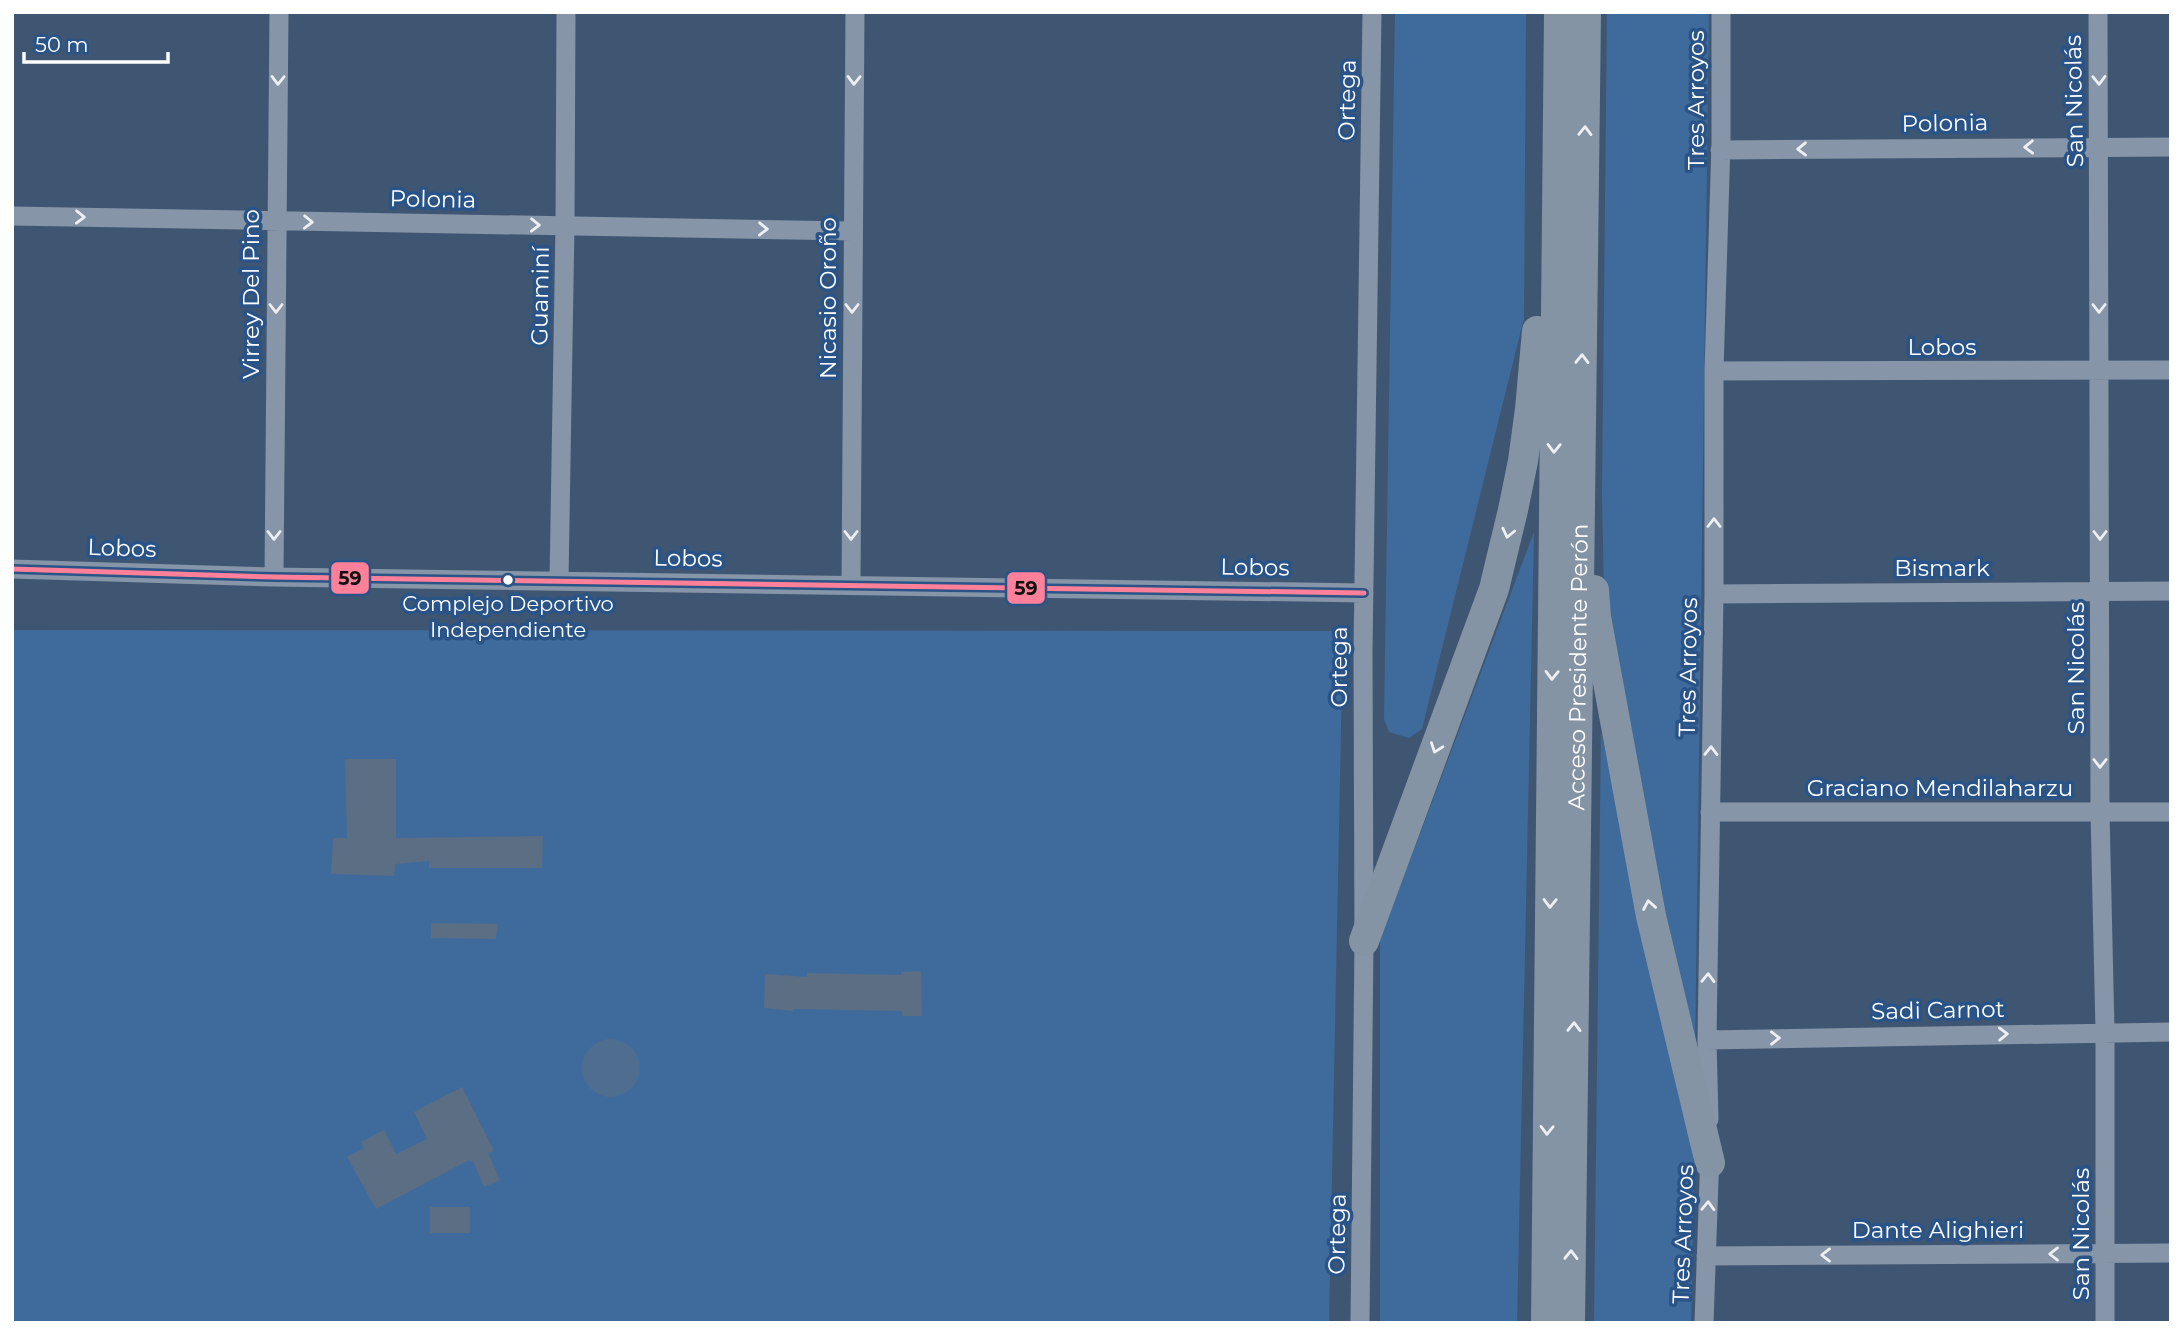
<svg xmlns="http://www.w3.org/2000/svg" width="2183" height="1335" font-family="Montserrat,sans-serif">
	<style>
		.green { fill: #3f6b9c }
		.water { fill: #4f6d8f }
		.building { fill: #5c6e84 }
		.lines { fill: none; stroke-linecap: round; stroke-linejoin: round }
		.minor { stroke: #8695a8; stroke-width: 19 }
		.highway { stroke: #8594a5; stroke-width: 30 }
		.bus-1-casing { stroke: #2a5487; stroke-width: 10 }
		.bus-1 { stroke: #ff8098; stroke-width: 5 }
		.oneway { stroke: #edeff2 }
		.bus-dot { fill: #fff; stroke: #2a5487; stroke-width: 2.5 }
		.labels { text-anchor: middle; stroke-width: 7; stroke-linejoin: round; paint-order: stroke }
		.bus-label { font-size: 21px; fill: #fff; stroke: #2a5487 }
		.street-label { font-size: 23px; fill: #fff; stroke: #2a5487 }
		.line-badge { stroke: #2a5487; stroke-width: 2.5 }
		.pale-badge-label { font-size: 19px; text-anchor: middle; font-weight: bold; fill: #111 }
	</style>
	<rect width="100%" height="100%" fill="#3f5672"/>
	<!-- green -->
	<path class="green" d="M1395,12H1526L1524,318L1422,729L1409,738L1389,732L1384,719Z
		M1607,12H1709L1695,1057L1674,1000L1604,596L1602,494Z
		M1534,532L1517,1323H1380V940Z
		M12,630L1343,631L1329,1323H12Z
		M1601,732L1687,1121L1694,1164L1691,1323H1594Z"/>
	<!-- water -->
	<path class="water" d="M582 1068a29 29 0 1 1 58 0a29 29 0 1 1-58 0Z"/>
	<!-- building -->
	<path class="building" d="M345,759H396V838L543,836L542,868H429V861L395,864L394,876L331,874L333,838H347Z
		M431,923L498,924L496,939L431,938Z
		M921,971L922,1016H902V1011L793,1009V1011L764,1008L765,974L807,977V973L901,975V972Z
		M462,1087L494,1151L488,1153L500,1180L484,1187L473,1161L470,1162L469,1160L376,1209L347,1157L364,1148L361,1142L384,1130L396,1154L427,1139L414,1112Z
		M430,1207H470V1233H430Z"/>
	<g class="lines">
		<!-- minor -->
		<path class="minor" d="M2098,12L2100,812L2105,1031V1323
			M1720,150L2171,147
			M12,216L852,231
			M1714,371L2171,370
			M12,569L274,577L1364,593
			M274,577L279,12
			M559,581L565,225L566,12
			M851,584L855,12
			M1714,594L2171,591
			M1710,812H2171
			M1707,1040L2171,1032
			M1709,1119L1707,1040L1714,594V371L1721,143V12
			M1706,1256L2171,1253
			M1360,1323L1364,941L1363,652L1372,12
			M1704,1323L1710,1152"/>
		<!-- highway -->
		<g class="highway">
			<path d="M1594,590L1596,617L1651,916L1710,1163"/>
			<path d="M1364,941L1494,589L1513,510L1523,461L1530,409L1537,331"/>
			<path d="M1546,1323L1559,12"/>
			<path id="s1" d="M1570,1323L1586,12"/>
		</g>
		<defs>
			<path id="bus-1" d="M12,569L274,577L1364,593"/>
		</defs>
		<!-- bus-1 casing -->
		<use href="#bus-1" class="bus-1-casing"/>
		<!-- bus-1 -->
		<use href="#bus-1" class="bus-1"/>
	</g>
	<!-- one-way arrows -->
	<defs><path id="oneway-chevron" d="M-2-3.5L2.5 0L-2 3.5" fill="none" stroke-width="1.6" stroke-linecap="round" stroke-linejoin="round" transform="scale(1.75)"/></defs>
	<g class="oneway">
		<use href="#oneway-chevron" transform="translate(278 80) rotate(91)"/>
		<use href="#oneway-chevron" transform="translate(854 80) rotate(91)"/>
		<use href="#oneway-chevron" transform="translate(2099 80) rotate(89)"/>
		<use href="#oneway-chevron" transform="translate(1585 131) rotate(-89)"/>
		<use href="#oneway-chevron" transform="translate(2029 147) rotate(179)"/>
		<use href="#oneway-chevron" transform="translate(1802 149) rotate(179)"/>
		<use href="#oneway-chevron" transform="translate(80 217) rotate(1)"/>
		<use href="#oneway-chevron" transform="translate(308 222) rotate(1)"/>
		<use href="#oneway-chevron" transform="translate(535 225) rotate(1)"/>
		<use href="#oneway-chevron" transform="translate(763 229) rotate(1)"/>
		<use href="#oneway-chevron" transform="translate(276 308) rotate(90)"/>
		<use href="#oneway-chevron" transform="translate(852 308) rotate(90)"/>
		<use href="#oneway-chevron" transform="translate(2099 308) rotate(90)"/>
		<use href="#oneway-chevron" transform="translate(1582 359) rotate(-89)"/>
		<use href="#oneway-chevron" transform="translate(1554 448) rotate(91)"/>
		<use href="#oneway-chevron" transform="translate(1714 523) rotate(-90)"/>
		<use href="#oneway-chevron" transform="translate(1508 533) rotate(103)"/>
		<use href="#oneway-chevron" transform="translate(274 535) rotate(90)"/>
		<use href="#oneway-chevron" transform="translate(851 535) rotate(90)"/>
		<use href="#oneway-chevron" transform="translate(2100 535) rotate(90)"/>
		<use href="#oneway-chevron" transform="translate(1552 675) rotate(91)"/>
		<use href="#oneway-chevron" transform="translate(1436 748) rotate(110)"/>
		<use href="#oneway-chevron" transform="translate(1711 751) rotate(-89)"/>
		<use href="#oneway-chevron" transform="translate(2100 763) rotate(90)"/>
		<use href="#oneway-chevron" transform="translate(1550 903) rotate(91)"/>
		<use href="#oneway-chevron" transform="translate(1649 905) rotate(-100)"/>
		<use href="#oneway-chevron" transform="translate(1708 978) rotate(-89)"/>
		<use href="#oneway-chevron" transform="translate(1574 1027) rotate(-89)"/>
		<use href="#oneway-chevron" transform="translate(2003 1034) rotate(-1)"/>
		<use href="#oneway-chevron" transform="translate(1775 1038) rotate(-1)"/>
		<use href="#oneway-chevron" transform="translate(1547 1130) rotate(91)"/>
		<use href="#oneway-chevron" transform="translate(1708 1206) rotate(-88)"/>
		<use href="#oneway-chevron" transform="translate(2054 1254) rotate(180)"/>
		<use href="#oneway-chevron" transform="translate(1571 1255) rotate(-89)"/>
		<use href="#oneway-chevron" transform="translate(1826 1255) rotate(180)"/>
	</g>
	<!-- markers -->
	<circle class="bus-dot" cx="508" cy="580" r="6"/>
	<g class="labels">
		<!-- bus labels -->
		<g class="bus-label">
			<text x="508" y="611">Complejo Deportivo<tspan x="508" dy="26">Independiente</tspan></text>
		</g>
		<!-- street labels -->
		<g class="street-label">
			<text transform="translate(1347 100) rotate(-89)" y="8">Ortega</text>
			<text transform="translate(1696 100) rotate(-90)" y="8">Tres Arroyos</text>
			<text transform="translate(2074 101) rotate(-91)" y="8">San Nicolás</text>
			<text transform="translate(1945 123) rotate(-1)" y="8">Polonia</text>
			<text transform="translate(433 199) rotate(1)" y="8">Polonia</text>
			<text transform="translate(251 294) rotate(-90)" y="8">Virrey Del Pino</text>
			<text transform="translate(540 296) rotate(-89)" y="8">Guaminí</text>
			<text transform="translate(828 298) rotate(-90)" y="8">Nicasio Oroño</text>
			<text x="1942" y="355">Lobos</text>
			<text transform="translate(122 548) rotate(2)" y="8">Lobos</text>
			<text transform="translate(688 558) rotate(1)" y="8">Lobos</text>
			<text transform="translate(1255 567) rotate(1)" y="8">Lobos</text>
			<text x="1942" y="576">Bismark</text>
			<text transform="translate(1339 667) rotate(-90)" y="8">Ortega</text>
			<text dy="8" stroke="none"><textPath href="#s1" startOffset="656">Acceso Presidente Perón</textPath></text>
			<text transform="translate(1688 667) rotate(-89)" y="8">Tres Arroyos</text>
			<text transform="translate(2076 668) rotate(-90)" y="8">San Nicolás</text>
			<text x="1940" y="796">Graciano Mendilaharzu</text>
			<text transform="translate(1938 1010) rotate(-1)" y="8">Sadi Carnot</text>
			<text x="1938" y="1238">Dante Alighieri</text>
			<text transform="translate(1337 1234) rotate(-89)" y="8">Ortega</text>
			<text transform="translate(1683 1234) rotate(-88)" y="8">Tres Arroyos</text>
			<text transform="translate(2081 1234) rotate(-90)" y="8">San Nicolás</text>
		</g>
	</g>
	<g class="line-badge">
		<rect x="330" y="561" width="40" height="34" rx="7" fill="#ff8098"/>
		<rect x="1006" y="571" width="40" height="34" rx="7" fill="#ff8098"/>
	</g>
	<g class="pale-badge-label">
		<text x="350" y="585">59</text>
		<text x="1026" y="595">59</text>
	</g>
	<!-- border -->
	<rect width="2183" height="1335" fill="none" stroke="#ffffff" stroke-width="28"/>
	<!-- scale -->
	<path d="M24 52v10h144v-10" fill="none" stroke="#ffffff" stroke-width="3.5"/>
	<text x="35" y="52" font-size="21" fill="#ffffff" stroke="#2a5487" stroke-width="5" paint-order="stroke">50 m</text>
</svg>
